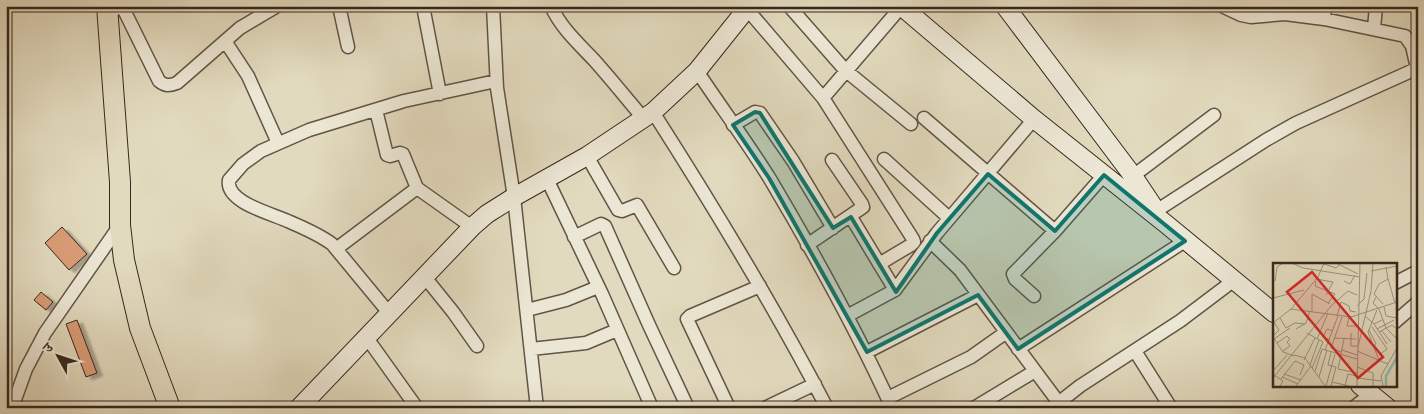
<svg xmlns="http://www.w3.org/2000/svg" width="1424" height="414" font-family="'IM FELL Double Pica','Noto Serif Devanagari',serif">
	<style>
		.building { fill: #db9d77; stroke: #37271e; filter: url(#shadow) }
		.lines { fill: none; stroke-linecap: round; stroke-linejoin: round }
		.street-casing { stroke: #625446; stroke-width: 15 }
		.secondary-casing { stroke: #37271e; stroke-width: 20 }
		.primary-casing { stroke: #37271e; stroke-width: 22 }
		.street { stroke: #ece7d5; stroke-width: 12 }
		.secondary { stroke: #ece7d5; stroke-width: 18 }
		.primary { stroke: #e2dabe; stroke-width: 20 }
		.marked { fill: #0f766e; fill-opacity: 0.2; stroke: #0f766e; stroke-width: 4; stroke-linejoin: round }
		.inset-river { fill: none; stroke: #96bab8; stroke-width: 2.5 }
		.inset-road { fill: none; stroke: #9e927e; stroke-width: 1 }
		.view { fill: #d62828; fill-opacity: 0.15; stroke: #d62828; stroke-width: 2.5 }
		.inset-edge { fill: none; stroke: #37271e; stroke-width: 2.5 }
	</style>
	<defs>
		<filter id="shadow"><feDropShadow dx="5.5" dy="3" stdDeviation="1" flood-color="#0004"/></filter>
	</defs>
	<rect width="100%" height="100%" fill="#e2dabe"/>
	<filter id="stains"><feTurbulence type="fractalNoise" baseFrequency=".004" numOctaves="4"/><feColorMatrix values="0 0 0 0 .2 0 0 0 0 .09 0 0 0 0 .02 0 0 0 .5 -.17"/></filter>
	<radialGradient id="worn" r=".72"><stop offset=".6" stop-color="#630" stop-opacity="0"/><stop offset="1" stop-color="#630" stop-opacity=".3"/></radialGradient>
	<!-- building -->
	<path class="building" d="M62,227L87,254L69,270L45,243Z
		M41,292L53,302L46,310L34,300Z
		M77,320L97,373L86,377L66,324Z"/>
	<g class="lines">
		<defs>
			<path id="street" d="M339,6L348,47
				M423,6L440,94
				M493,6L497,88L514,197L537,408
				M551,6C561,28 578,43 594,60C611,79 627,99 644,119
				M789,6L845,70L911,124
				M1222,6L1241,15L1251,17L1285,14L1324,19L1405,36L1412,46L1417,68
				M747,9L823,98L901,7
				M108,13L122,6L159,81C165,86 169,86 177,83L240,28L277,6
				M1324,19L1325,6
				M1374,29L1376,6
				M225,41L248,76L278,143
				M697,71C721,107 747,142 770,179C814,253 856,329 892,408
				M823,98L913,239L914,242L911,245L879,264
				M376,110L387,155L390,156L400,153L403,154L417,188L472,227
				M653,112C715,209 774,306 827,408
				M924,118L1055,231L1104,175
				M733,125L755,112L760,113L793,161L833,228
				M587,156L618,210L622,211L637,205L674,268
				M884,159L949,218
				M1133,176L1214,115
				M547,179L602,294L652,408
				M1156,211L1266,140L1296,123L1418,68
				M851,217L895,290
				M574,237L601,224L605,226L649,325L688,408
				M930,241L960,270L1059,403
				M807,245L863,207L862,204L832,160
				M336,249L417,188
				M424,276L453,312L477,346
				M1395,283L1418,271
				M1034,296L1015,279L1013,274L1055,231
				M527,310L566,300L598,287
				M389,313L332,244C320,235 304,228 290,222C274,214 225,203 229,180L243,164L261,151L309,130L404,101L496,81
				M847,316L895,290L937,233L1034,119
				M1395,322L1418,302
				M367,338L417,408
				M531,349L586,343L617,330
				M1018,349L1185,241
				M1135,351L1171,408
				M867,352L978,295
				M888,398L971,357L1005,333
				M12,408L26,369L45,333L120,225
				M729,408L687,319L690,316L760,286
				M765,408L815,384
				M974,408L1035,371
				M1052,408L1080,386L1180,321L1233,281
				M1353,408L1371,394"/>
			<path id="secondary" d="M901,6L1034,119L1166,224L1274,313
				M1005,6L1133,176L1155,209
				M1360,385L1388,408
				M299,408L472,227L487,214L514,197L587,156L653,112L697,71L749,6"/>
			<path id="primary" d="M107,6L120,182V225L124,260L140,328L170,408"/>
		</defs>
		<!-- street casing -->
		<use href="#street" class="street-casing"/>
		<!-- secondary casing -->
		<use href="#secondary" class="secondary-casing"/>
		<!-- primary casing -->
		<use href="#primary" class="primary-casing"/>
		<!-- street -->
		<use href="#street" class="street"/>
		<!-- secondary -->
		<use href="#secondary" class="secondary"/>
		<!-- primary -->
		<use href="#primary" class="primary"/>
	</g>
	<!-- marked area -->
	<path class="marked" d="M755,112L760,113L833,228L851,217L896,292L937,233L988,174L1055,231L1104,175L1185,241L1018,349L978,295L867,352L769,178L733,125Z"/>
	<!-- overview -->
	<g transform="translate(1273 263)">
		<rect width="124" height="124" fill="#e2dabe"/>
		<path class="inset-river" d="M113,123V113L124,94"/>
		<path class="inset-road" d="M19,0L30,5L87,14M63,0L85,11M51,1L63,5L66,2M98,8L124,3M43,16L60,19L53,32M115,16L122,40M2,18L4,4L10,0M43,18L42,23L62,31L55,40M71,18L77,21L82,12M103,34L100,40L106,46M0,35L31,27M110,41L101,31L106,21L115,16L113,4M84,43L91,36L94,10M111,44L113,53L124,55M18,46L78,54L124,39M106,46L113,65L124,76M104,47L95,69L106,97M39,48V31L57,41M64,53L68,39L76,43L77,48L83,49M92,53L101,61L109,57M76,54L74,63H83M7,55L13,65L22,60L32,61M0,60L18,46L45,14L51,0M101,61L114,81M99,64L114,86L106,92M23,66L33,60L37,48M104,66L121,57M96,67L103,81L100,84M108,67L118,79M106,69L119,62L122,65M34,70L50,79L39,105M78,70V83H84M0,73L6,67L1,59M0,74L10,89L21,93M62,75L83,76M1,76L17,65M44,76L55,50M57,77L50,74L54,66L60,68M4,80L14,73L17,76L14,79L17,83L10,88M85,84L98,28L100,0M52,87L65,53M69,87L84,92M84,88L115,101M68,89L58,85L69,54M68,91L71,76M21,92L32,95L52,123M68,92L65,106L84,110M31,97L42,75M37,102L46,77M84,104L100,110V123M0,108L14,92M42,108L49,86L84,96M11,111L28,117M1,112L10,118L7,123M9,114L25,121M46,114L54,87M0,115L58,43L75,28L84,32M84,115L108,118M8,116L22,98L31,102L27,112M59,119L76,123M23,123L38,103M53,123L62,91M58,123L63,104L55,102L58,89M72,123L75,111L84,113M84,123L87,0M110,123L108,113L124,85"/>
		<path class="view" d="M39,9L110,94L85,115L14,29Z"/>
		<rect width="124" height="124" class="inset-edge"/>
	</g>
	<!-- margin -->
	<rect width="1424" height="414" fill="none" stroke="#e2dabe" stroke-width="25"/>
	<rect x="8" y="8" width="1409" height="399" fill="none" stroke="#37271e" stroke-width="2.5"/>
	<rect x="12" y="12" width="1399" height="389" fill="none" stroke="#37271e"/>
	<!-- north arrow -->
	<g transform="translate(58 356) rotate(310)" stroke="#ece7d5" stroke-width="4" paint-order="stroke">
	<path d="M0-4L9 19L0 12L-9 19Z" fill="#37271e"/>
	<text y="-8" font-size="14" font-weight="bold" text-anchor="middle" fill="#37271e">उ</text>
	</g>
	<rect width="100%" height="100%" filter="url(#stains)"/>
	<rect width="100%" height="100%" fill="url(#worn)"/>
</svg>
